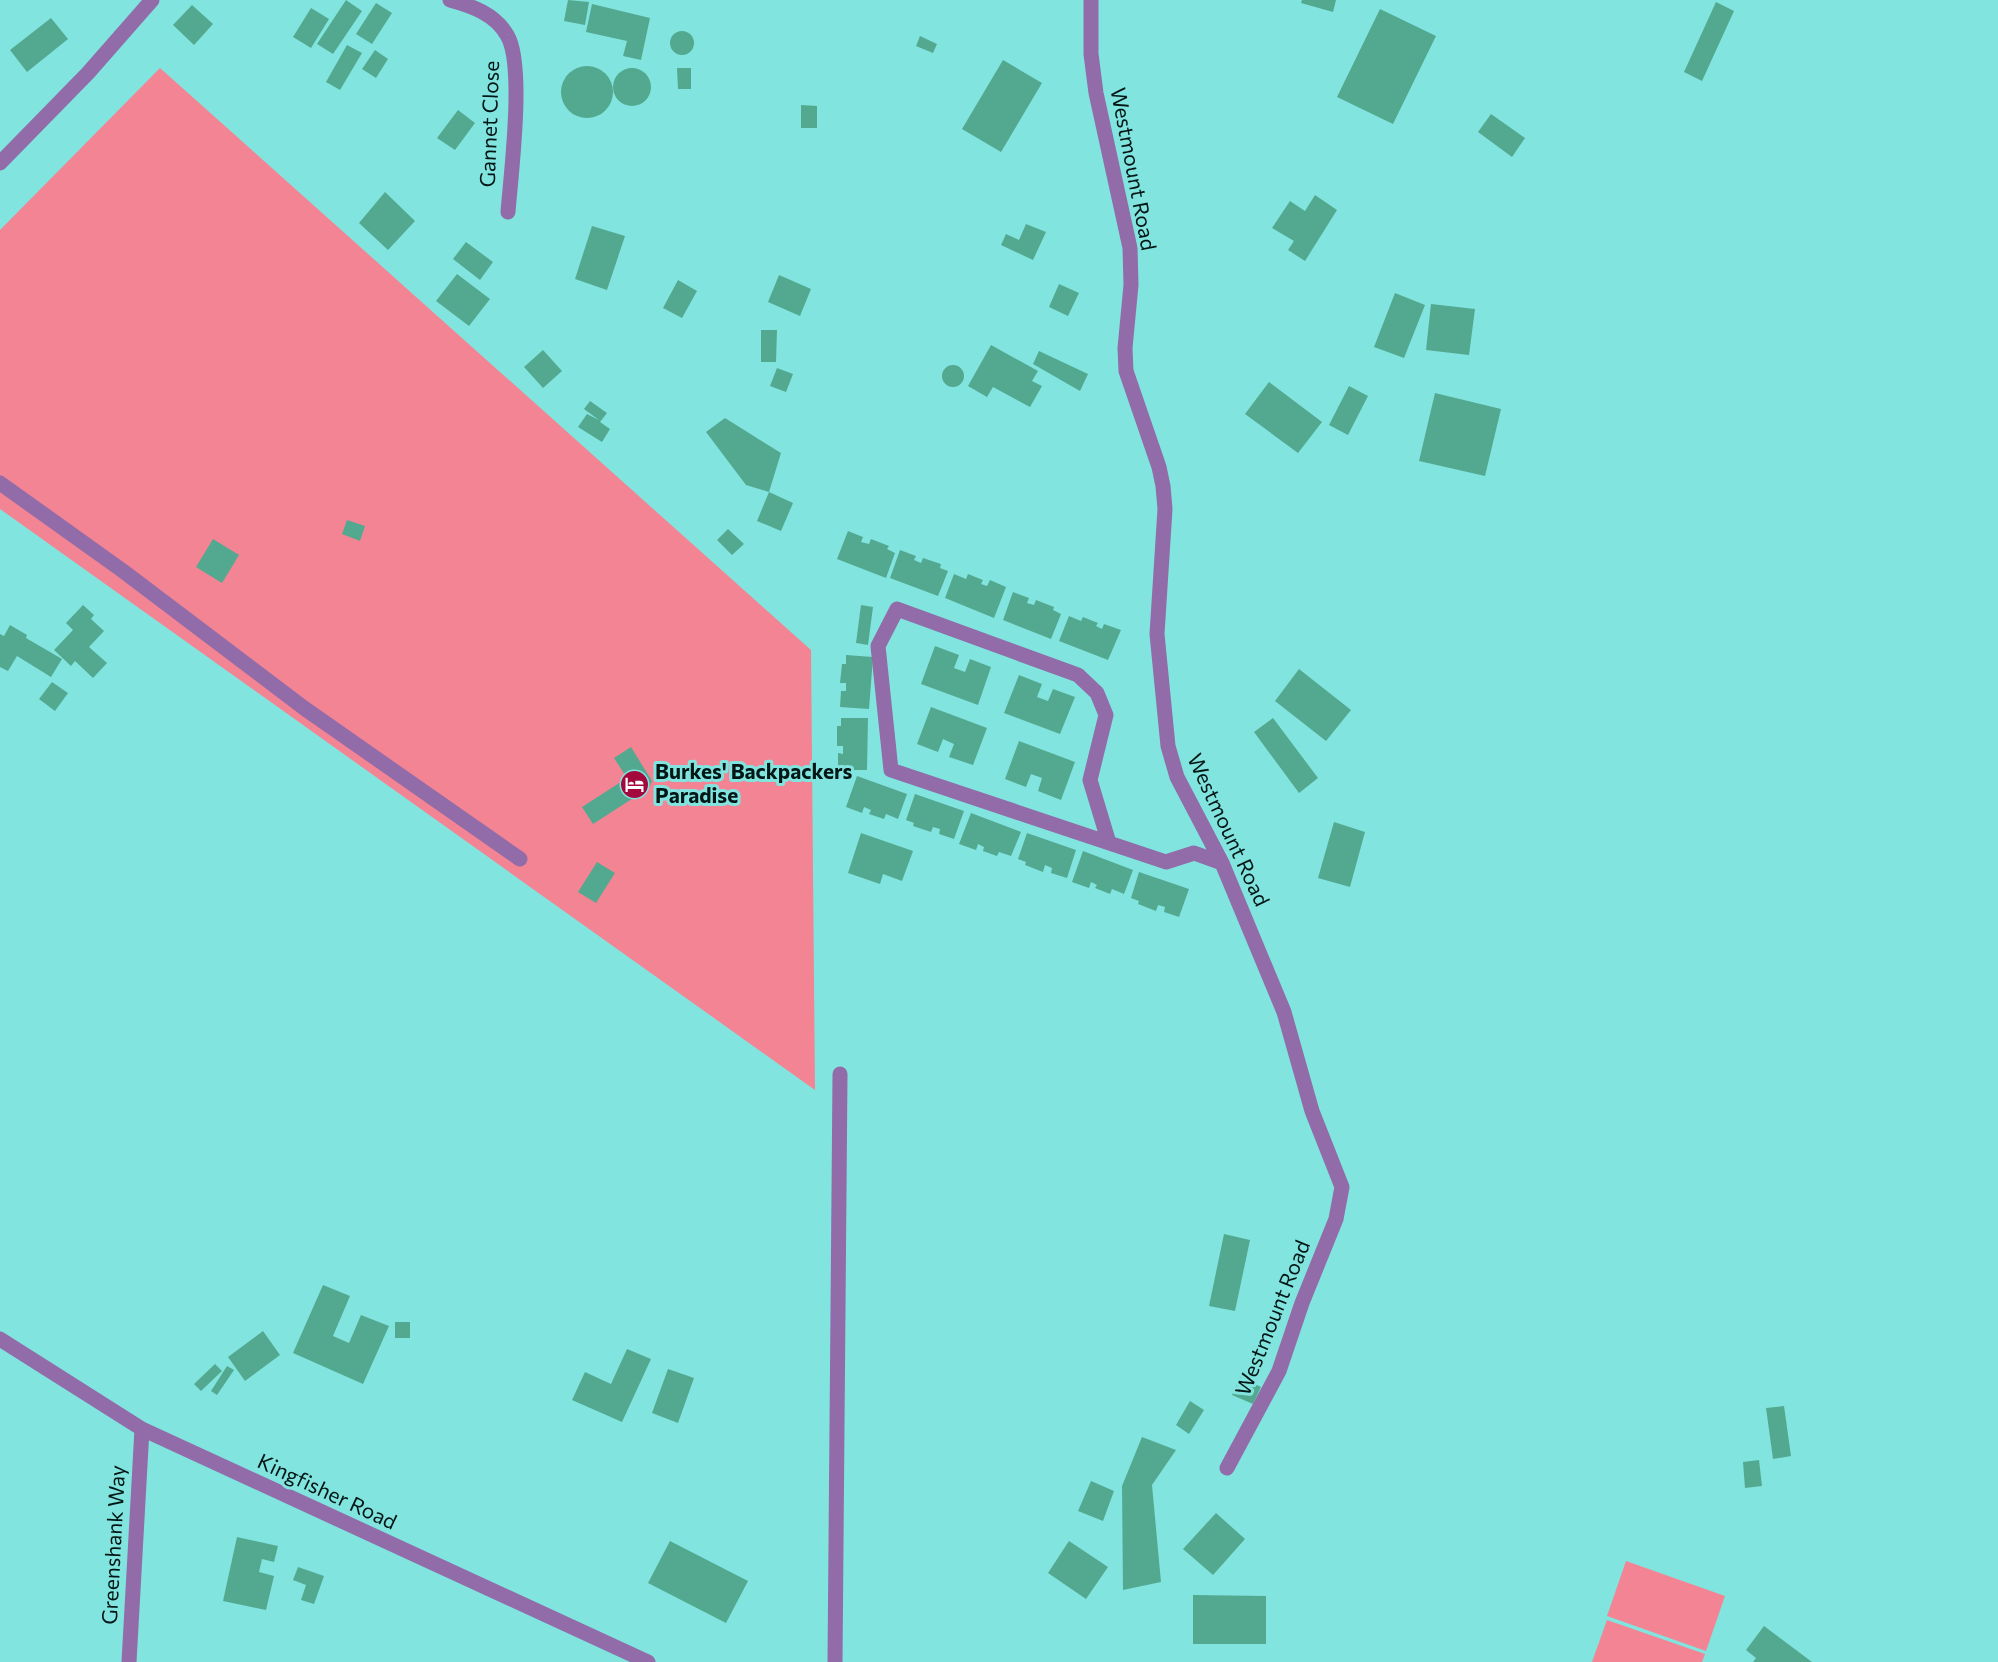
<svg xmlns="http://www.w3.org/2000/svg" width="1998" height="1662" font-family="Commissioner,sans-serif">
	<style>
		.green { fill: #f38494 }
		.building { fill: #53a98f }
		.lines { fill: none; stroke-linecap: round; stroke-linejoin: round }
		.minor { stroke: #916ca9; stroke-width: 15 }
		.labels { text-anchor: middle; stroke-width: 6; stroke-linejoin: round; paint-order: stroke }
		.street-label { font-size: 21px; fill: #021615; stroke: #82e4df }
		.poi-label { font-size: 21px; font-weight: bold; fill: #021615; stroke: #82e4df; text-anchor: start }
	</style>
	<rect width="100%" height="100%" fill="#82e4df"/>
	<!-- green -->
	<path class="green" d="M160,68L811,650L815,1090L0,509V230Z
		M1626,1561L1725,1596L1706,1651L1607,1616Z
		M1607,1620L1705,1654L1702,1662H1592Z"/>
	<!-- building -->
	<path class="building" d="M346,0L362,11L333,54L317,44Z
		M568,0L589,2L585,25L564,21Z
		M1302,0H1336L1333,12L1301,3Z
		M1716,2L1734,11L1702,81L1684,72Z
		M376,3L392,13L372,44L356,34Z
		M592,4L650,18L641,60L623,56L627,41L586,32Z
		M192,5L213,24L194,45L173,25Z
		M311,8L329,19L311,48L293,37Z
		M1380,9L1436,36L1393,124L1337,97Z
		M51,18L68,39L27,72L10,50Z
		M670 43a12 12 0 1 1 24 0a12 12 0 1 1-24 0Z
		M920,36L937,44L933,53L916,46Z
		M347,45L362,53L340,90L326,82Z
		M375,50L388,59L376,78L362,69Z
		M1003,60L1042,83L1001,152L962,129Z
		M561 92a26 26 0 1 1 52 0a26 26 0 1 1-52 0Z
		M677,68H691V89H678Z
		M613 87a19 19 0 1 1 38 0a19 19 0 1 1-38 0Z
		M801,105L817,106V128H801Z
		M458,110L475,123L455,150L437,138Z
		M1491,114L1525,138L1512,157L1478,132Z
		M385,192L415,221L388,250L359,223Z
		M1315,195L1337,210L1305,261L1288,250L1294,241L1272,228L1290,201L1305,211Z
		M1026,224L1046,232L1033,260L1001,245L1006,234L1019,240Z
		M592,226L625,236L607,290L575,279Z
		M466,242L493,262L480,280L453,259Z
		M457,274L490,299L469,326L436,301Z
		M779,275L811,289L800,316L768,302Z
		M678,280L697,291L682,318L663,308Z
		M1059,284L1079,293L1068,316L1049,307Z
		M1395,293L1425,305L1404,358L1374,347Z
		M1431,304L1475,309L1469,355L1426,350Z
		M761,330H777L776,362H761Z
		M991,345L1038,371L1032,381L1042,386L1030,407L993,387L987,397L968,386Z
		M543,350L562,371L543,388L524,367Z
		M1039,351L1088,374L1080,391L1033,364Z
		M942 376a11 11 0 1 1 22 0a11 11 0 1 1-22 0Z
		M777,368L793,374L786,392L770,386Z
		M1269,382L1322,422L1298,453L1245,414Z
		M1349,386L1368,396L1348,435L1329,425Z
		M1435,393L1501,409L1485,476L1419,461Z
		M590,401L607,413L600,422L610,429L602,442L578,427L587,414L599,420L584,409Z
		M725,418L781,453L769,492L746,485L706,432Z
		M769,492L793,503L781,531L757,521Z
		M347,520L365,526L360,541L342,534Z
		M728,529L744,544L732,555L717,540Z
		M848,531L863,537L861,542L869,544L871,539L889,546L887,549L895,553L886,578L837,559Z
		M213,539L239,555L222,583L196,567Z
		M900,550L916,556L914,560L921,563L923,558L941,564L940,568L948,571L938,596L890,578Z
		M954,574L966,579L968,574L983,580L981,584L987,586L990,580L1006,587L994,618L945,598Z
		M1013,592L1029,598L1027,603L1034,605L1036,600L1054,607L1053,610L1061,614L1051,639L1003,620Z
		M83,605L94,615L91,619L104,631L89,647L107,663L93,678L75,661L71,666L54,650L73,630L66,623Z
		M861,605L873,607L868,645L856,643Z
		M1069,616L1081,621L1083,617L1098,623L1096,626L1102,629L1104,624L1121,630L1108,660L1059,641Z
		M10,625L27,635L26,638L62,659L51,677L17,656L8,671L0,667V634L4,636Z
		M935,646L959,655L954,668L965,672L970,659L991,667L978,705L921,684Z
		M846,655L873,657L869,709L840,707L841,691H846V683H840L842,664H846Z
		M1299,669L1351,710L1326,741L1275,701Z
		M1019,675L1042,684L1037,697L1048,701L1053,689L1075,697L1060,734L1004,713Z
		M52,682L68,693L55,711L39,699Z
		M931,707L987,728L973,765L949,757L954,744L943,739L938,752L917,744Z
		M841,718H868L867,770H838V753L843,754V746H837V726H841Z
		M1273,718L1318,778L1299,793L1254,732Z
		M1019,741L1075,762L1061,800L1038,791L1042,778L1031,774L1026,787L1005,779Z
		M631,747L652,781L649,788L593,824L582,807L627,778L614,758Z
		M857,776L907,794L898,819L886,814L884,819L869,814L871,810L864,807L862,813L846,807Z
		M915,794L964,811L954,839L939,834L940,829L933,827L931,832L913,826L914,823L906,820Z
		M971,813L1021,832L1011,856L999,852L997,856L983,851L984,847L978,844L976,850L959,844Z
		M1334,822L1365,832L1350,887L1318,878Z
		M861,833L913,851L902,881L883,874L880,884L848,873Z
		M1027,833L1076,850L1067,878L1051,873L1052,868L1045,865L1043,872L1025,865L1026,862L1018,859Z
		M1083,851L1133,870L1124,894L1112,889L1110,894L1095,888L1097,885L1091,882L1089,888L1072,882Z
		M597,862L615,873L596,903L578,892Z
		M1139,872L1189,889L1179,917L1164,912L1165,907L1158,905L1156,911L1138,904L1139,901L1131,898Z
		M1224,1234L1250,1240L1235,1311L1209,1306Z
		M323,1285L350,1296L333,1336L349,1343L361,1315L389,1326L363,1384L293,1353Z
		M395,1322H410V1338H395Z
		M263,1331L280,1355L245,1381L228,1357Z
		M627,1349L651,1359L622,1422L572,1400L585,1372L611,1384Z
		M215,1364L222,1371L201,1391L194,1384Z
		M227,1366L234,1370L217,1395L211,1391Z
		M668,1369L694,1378L678,1423L652,1413Z
		M1240,1377L1261,1387L1253,1404L1232,1395Z
		M1190,1401L1204,1410L1189,1434L1176,1425Z
		M1784,1406L1791,1456L1773,1459L1766,1408Z
		M1142,1437L1176,1450L1152,1485L1161,1582L1123,1590L1122,1486Z
		M1759,1460L1762,1486L1745,1488L1743,1462Z
		M1091,1481L1114,1491L1103,1521L1078,1511Z
		M1216,1513L1245,1539L1213,1575L1183,1549Z
		M237,1537L278,1546L274,1562L262,1559L259,1572L274,1576L266,1610L223,1601Z
		M670,1541L748,1581L726,1623L648,1583Z
		M1069,1541L1108,1567L1086,1599L1048,1573Z
		M298,1567L324,1576L314,1604L301,1600L306,1585L293,1580Z
		M1193,1595L1266,1596V1644H1193Z
		M1764,1626L1812,1662H1753L1756,1658L1746,1650Z"/>
	<g class="lines">
		<!-- minor -->
		<path class="minor" d="M450,0C472,6 495,14 507,35C525,64 511,173 508,212
			M1091,0V54L1096,93L1130,248L1131,285L1125,348L1126,371L1159,467L1163,486L1165,509L1157,634L1168,746L1177,777L1222,863L1284,1012L1312,1111L1342,1187L1336,1219L1302,1303L1279,1371L1227,1468
			M0,163L88,73L152,0
			M0,483L123,571L304,708L520,859
			M1109,843L1090,780L1106,715L1097,693L1078,675L897,609L878,646L891,770L1166,862L1194,853L1222,863
			M0,1339L142,1429L648,1662
			M129,1662L142,1429
			M835,1662L840,1074"/>
	</g>
	<!-- icons -->
	<defs>
		<symbol id="hotel-disc" viewBox="-11 -11 22 22"><circle r="9.5" fill="#a4093d" stroke="#82e4df"/><path d="M-6-4.5h1.5V1H6V5H4.5V3h-9V5H-6ZM-4 0a1.8 1.8 0 1 1 3.6 0ZM.5 0V-2.5h3Q6-2.5 6 0Z" fill="#fff"/></symbol>
	</defs>
	<g fill-rule="evenodd">
		<use href="#hotel-disc" x="618" y="768" width="33" height="33"/>
	</g>
	<g class="labels">
		<!-- street labels -->
		<g class="street-label">
			<text transform="translate(490 124) rotate(-88)" y="7">Gannet Close</text>
			<text transform="translate(1133 169) rotate(79)" y="7">Westmount Road</text>
			<text transform="translate(1228 830) rotate(65)" y="7">Westmount Road</text>
			<text transform="translate(1273 1318) rotate(-68)" y="7">Westmount Road</text>
			<text transform="translate(327 1492) rotate(25)" y="7">Kingfisher Road</text>
			<text transform="translate(114 1545) rotate(-87)" y="7">Greenshank Way</text>
		</g>
		<!-- poi labels -->
		<g class="poi-label">
			<text x="655" y="779">Burkes' Backpackers<tspan x="655" dy="24">Paradise</tspan></text>
		</g>
	</g>
</svg>
